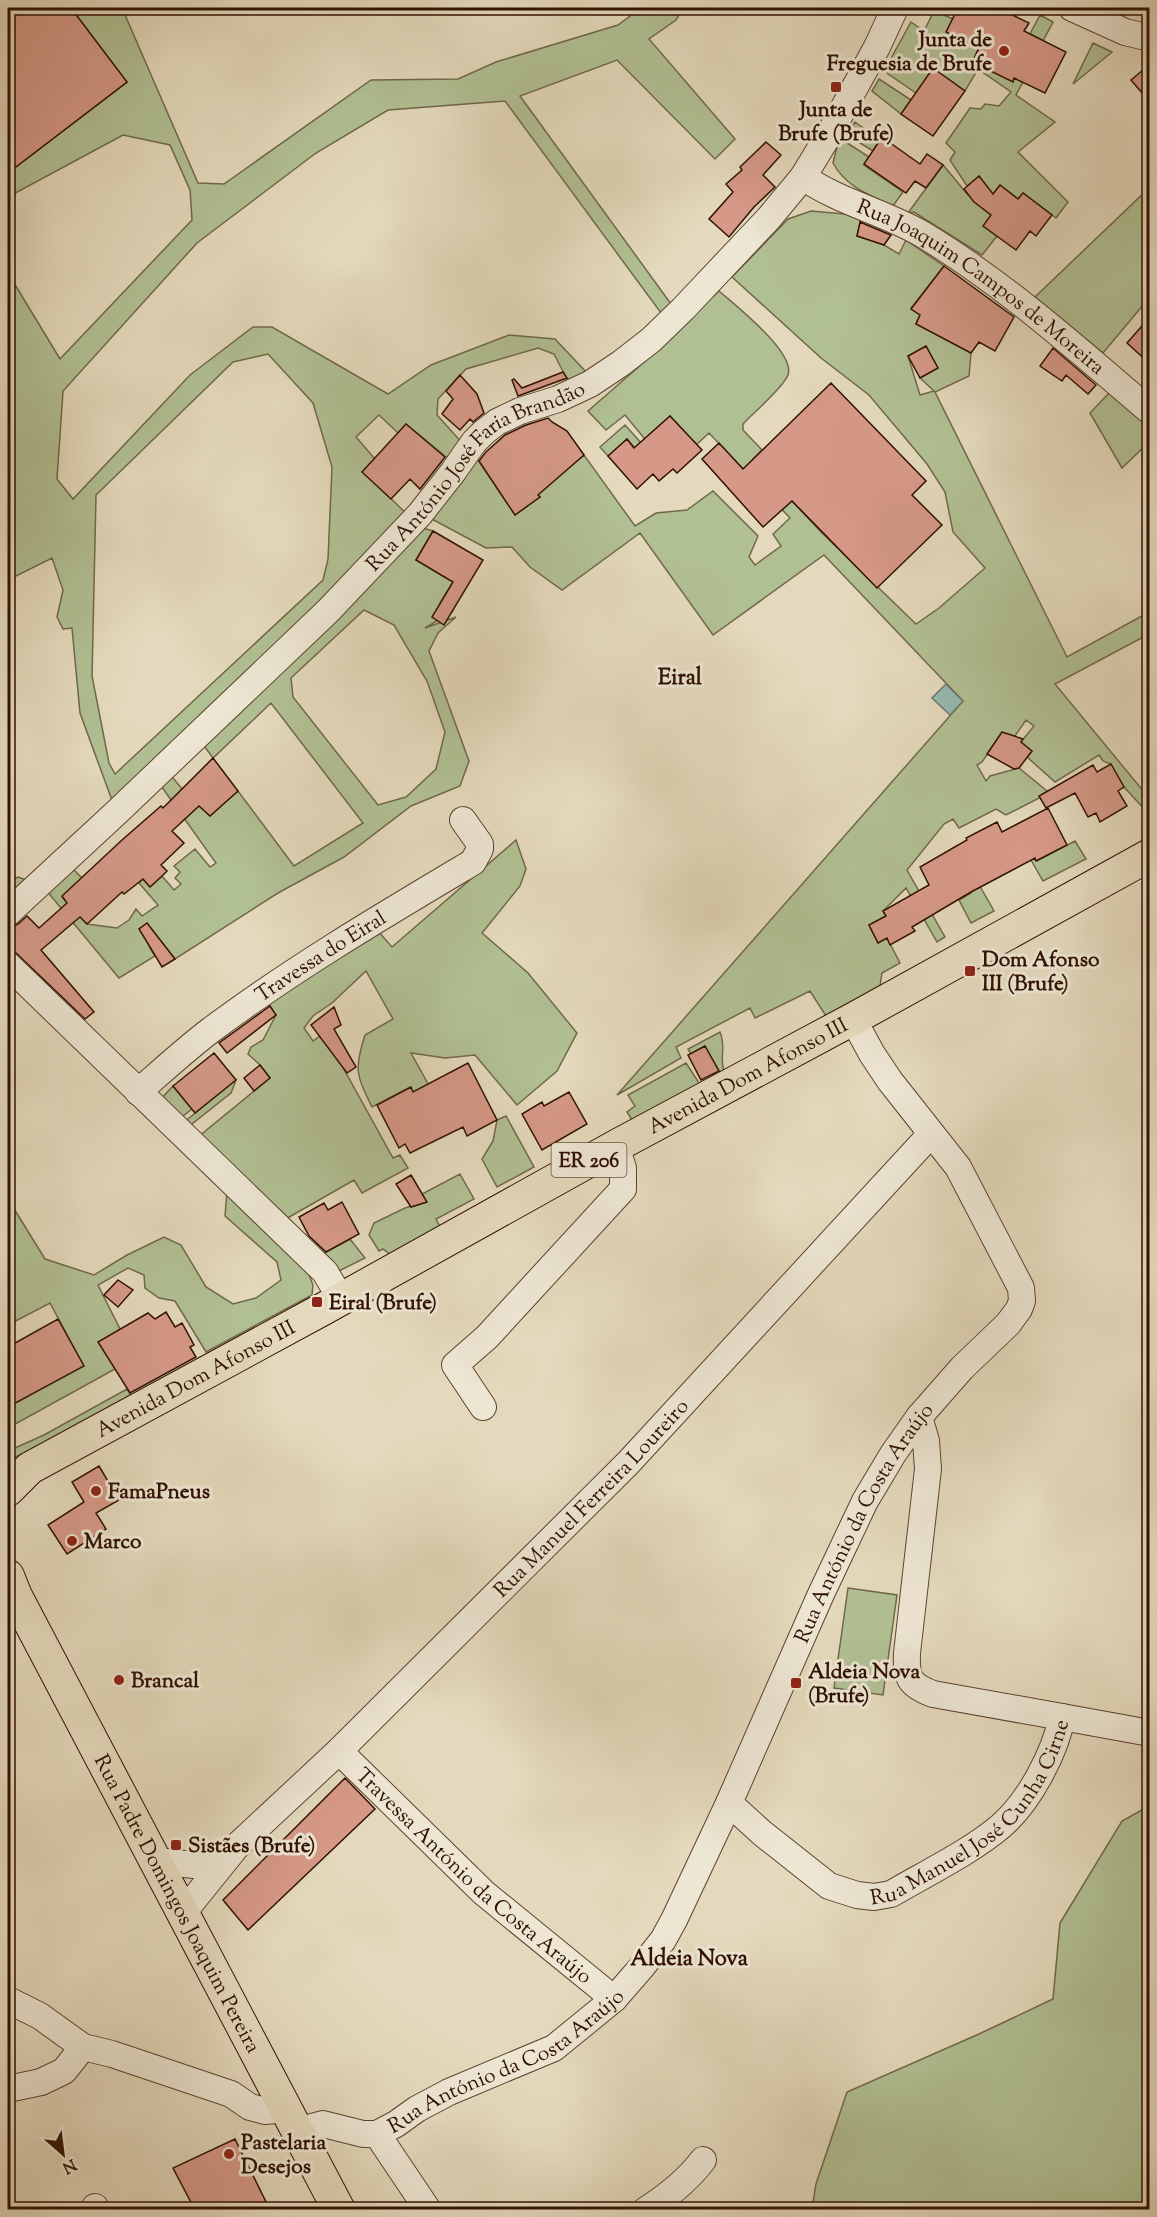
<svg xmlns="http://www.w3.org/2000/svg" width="1157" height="2217" font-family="'Sorts Mill Goudy',serif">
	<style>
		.green { fill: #b1c093; stroke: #70684a; stroke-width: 1.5; fill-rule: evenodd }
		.water { fill: #95bab1; stroke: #6c766b; stroke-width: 1.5 }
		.building { fill: #d69987; stroke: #2f1001; stroke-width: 1.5 }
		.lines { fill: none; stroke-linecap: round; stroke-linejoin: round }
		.minor-casing { stroke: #5c4230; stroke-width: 28 }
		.major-casing { stroke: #2f1001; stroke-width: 34 }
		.minor { stroke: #ede6d3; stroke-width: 26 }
		.major { stroke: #e4d9bc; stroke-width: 32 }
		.poi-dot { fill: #8f2418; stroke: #ede6d3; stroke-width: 2 }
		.labels { text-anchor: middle; stroke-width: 6; stroke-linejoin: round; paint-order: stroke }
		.shield { fill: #ede6d3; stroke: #685040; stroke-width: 1.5 }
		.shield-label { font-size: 20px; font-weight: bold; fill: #2f1001 }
		.poi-label { font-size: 21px; font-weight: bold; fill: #2f1001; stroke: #ede6d3; text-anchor: start }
		.street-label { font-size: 21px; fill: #2f1001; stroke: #ede6d3 }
		.neighbourhood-label { font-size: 22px; font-weight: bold; fill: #2f1001; stroke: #ede6d3 }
	</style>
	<rect width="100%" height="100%" fill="#e4d9bc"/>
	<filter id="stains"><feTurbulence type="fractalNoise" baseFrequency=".00333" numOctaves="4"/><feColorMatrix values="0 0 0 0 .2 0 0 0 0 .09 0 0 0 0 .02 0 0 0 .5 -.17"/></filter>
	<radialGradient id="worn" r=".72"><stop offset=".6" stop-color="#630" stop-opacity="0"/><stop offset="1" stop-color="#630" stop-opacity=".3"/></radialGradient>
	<!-- green -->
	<path class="green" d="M71,8H122L198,183L224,184L371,80L458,79L496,62L618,25L641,8H684L676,20L649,39L735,139L715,159L617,60L520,96L671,304L661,313L505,101L388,110L316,153L197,243L63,391L57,479L73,499L190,375L253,327H272L388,394L431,365L509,335L555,339L587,373L570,385L554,354L538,348L466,369L438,399L437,415L464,445L451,461L406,424L398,433L379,415L356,437L375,459L363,472L409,516L113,803L80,713L72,628L63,629L57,617L63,590L52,558L8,580V273L60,359L192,220L190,190L170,145L123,135L8,197V173L127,82ZM268,354L313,403L332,467L328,559L323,580L115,774L109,763L92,676L96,495L233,362Z
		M934,11L953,19L947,32L979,48L973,61L1013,81L1014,78L1023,82L1016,95L1055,122L1018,152L1068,202L1056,218L1023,193L1018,199L1000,185L982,208L991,215L997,236L982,255L914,212L908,213L943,165L968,195L984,183L979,176L967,186L950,160L955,152L946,143L970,108L981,109L985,104L999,106L1011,92L978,69L965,91L933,69L916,93L884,71L911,22L924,31Z
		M1040,15L1053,22L1043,41L1030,34Z
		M1093,43L1112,52L1073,84Z
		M879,79L911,100L901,114L872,91Z
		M855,122L880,140L873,151L847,135Z
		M844,141L869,157L864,165L903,192L893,206C869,195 846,187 833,163L838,142Z
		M1149,188V210L1145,218L1149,227V298L1103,353L1035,297Z
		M811,211L845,214L861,219L857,236L879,242L899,254L906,240L944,266L911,308L920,315L916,324L971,353L969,376L935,392L1067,657L1149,612V634L1055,684L1149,798V814L1124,787L1111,764L1103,761L1099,755L1055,782L1027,757L1032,751L1021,742L1034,726L1026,720L1015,736L1002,733L982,762L977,765L986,781L990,776L1019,768L1053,796L1041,797L1006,815L996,809L959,828L953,819L944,824L907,870L945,937L937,942L906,888L883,911L886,916L869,925L878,943L887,938L900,963L882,973L880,986L826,1016L810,991L755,1018L750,1008L676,1047L681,1058L617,1095L963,701L824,555L713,635L640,533L562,590L530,567L512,547L486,548L428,517L476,457L515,515L540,497L535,490L558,477L584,455L635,526L656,513L687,510L713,491L758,536L749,557L755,565L781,546L773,534L790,518L709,433L696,445L670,416L651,433L654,450L625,415L606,430L588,411L643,363L719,291C735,305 796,353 788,375C783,388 754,412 743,424V430L762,450L753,459L821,532L916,624L939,608L985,568L953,532L945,492L927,464L869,395L821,358L732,277L788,219ZM926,346L938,368L920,378L934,391L920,395L908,356Z
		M1110,392L1149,425V442L1122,468L1090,413Z
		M625,425L650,453L644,458L627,439L608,456L600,447Z
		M419,527L433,531L416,560L453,582L440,603L453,611L425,628L456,617L438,633L429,651L469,761L460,786L411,806L344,857L278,893L175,959L160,940L150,948L155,956L119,978L46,890L71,867L82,878L62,897L87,924L117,928L129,920L136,909L142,916L158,905L139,883L143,879L150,887L162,876L174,890L181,884L175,878L180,872L174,866L195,849L210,867L216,863L159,783L169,773L182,789L210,816L238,791L294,866L363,823L271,703L213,758L202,743ZM364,610L394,625L427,681L445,732L436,769L406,797L378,805L293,697L291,678Z
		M516,840L526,869L520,886L482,933L528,973L577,1033L557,1071L517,1105L475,1055L445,1058L411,1053L432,1091L417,1100L410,1087L372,1107C356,1075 354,1069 365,1035L393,1019L366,971L332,1003L313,1016L304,1028L313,1041L320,1036L341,1064L393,1158L400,1155L408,1168L362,1193L354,1180L284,1220L198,1137L270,1078L260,1065L248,1054L251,1047L263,1040L276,1015L266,1001L377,930L392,947Z
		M1075,841L1086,859L1043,881L1023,846L1027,843L1037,861Z
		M957,846L994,911L971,923L959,900L971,893L948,851Z
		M18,877L29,881L8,901V883Z
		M720,1032C727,1049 718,1058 725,1073L721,1075L705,1046L691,1054L688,1049Z
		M686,1063L701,1086L634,1123L627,1112L635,1106L628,1095Z
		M236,1080L231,1093L188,1127L183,1123Z
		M173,1086L192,1109L179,1119L159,1101Z
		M506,1116L534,1167L497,1187L482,1159L493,1141L497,1120Z
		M460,1174L474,1199L436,1219L441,1229L391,1255L383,1249L379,1251L369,1235L374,1223L405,1208L426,1202L422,1194Z
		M227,1192L308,1272L313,1285L312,1295L206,1352L175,1301L159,1298L145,1288L144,1275L128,1268L98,1285L120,1329L115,1369L8,1428V1407L83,1365L50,1303L8,1325V1199L45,1259L94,1275L127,1255L164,1237L181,1245L206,1287L233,1304L256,1298L281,1280L277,1262L225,1216Z
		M350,1239L365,1258L337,1272L320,1255Z
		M127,1389L132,1397L39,1447L8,1460V1451L44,1435Z
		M848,1588L897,1595L883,1695L834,1688Z
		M1149,1806V2209H812L816,2184L847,2092L979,2034L1053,1999L1060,1923L1122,1821Z"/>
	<!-- water -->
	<path class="water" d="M946,684L963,701L950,715L932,698Z"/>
	<!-- building -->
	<path class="building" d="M8,8H71L127,82L8,173Z
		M958,8H998L1029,23L1024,31L1066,52L1045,93L1014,78L1013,82L972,62L979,48L946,32Z
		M1149,65V101L1131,80Z
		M933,68L965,91L933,136L901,114Z
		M882,137L920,164L927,154L943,165L926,188L915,181L906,193L864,164Z
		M766,142L781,155L763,175L775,187L754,207L729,237L709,219L733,192L726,184L742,170L740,167Z
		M979,176L993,194L1000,185L1018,199L1023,193L1052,215L1036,236L1030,231L1016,250L983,226L991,215L974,202L964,189Z
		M860,222L886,233L891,235L884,245L857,236Z
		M944,266L1014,317L995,351L979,342L971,353L916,324L920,315L911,309Z
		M1149,318V363L1127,343Z
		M926,346L938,368L920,378L908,356Z
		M1053,348L1096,385L1088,394L1066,375L1062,381L1040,366Z
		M563,372L567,378L518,396L512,380L514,379L522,388Z
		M460,375L477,394L484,413L473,422L470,419L460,430L442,414L453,399L446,391Z
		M831,383L926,481L912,495L942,525L877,588L792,501L763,527L702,459L719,443L743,469Z
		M670,416L702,450L677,473L673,469L659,481L653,474L637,489L608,456L627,439L634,448Z
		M548,418L552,422L567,431L584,455L538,495L540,497L515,515L479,461L486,452L505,435L526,425Z
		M406,424L445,457L420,489L410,479L391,499L362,472Z
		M433,531L483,560L444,625L432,617L453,582L416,560Z
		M1002,732L1023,739L1021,742L1032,751L1019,768L1014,769L987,754Z
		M213,758L238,791L210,816L199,806L172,831L184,843L161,865L167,871L161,877L150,887L143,879L124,894L122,892L87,924L80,917L41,950L94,1012L85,1019L15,952L8,941V928L18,924L27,916L39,928L67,903L62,896L122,840L161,806L163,808Z
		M1111,764L1124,787L1118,791L1127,806L1100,822L1096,813L1088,817L1075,793L1046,808L1039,796L1093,765L1097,772Z
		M1048,808L1067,845L1036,861L1035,858L971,892L912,927L915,931L890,945L887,938L878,943L869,925L886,916L883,911L929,885L920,867L967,840L966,838L997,822L1002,832Z
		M147,923L175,959L162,967L139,929Z
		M270,1006L276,1015L227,1053L219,1043Z
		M334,1007L341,1025L334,1029L356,1067L347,1073L311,1025Z
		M705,1046L719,1071L701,1080L688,1055Z
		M214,1053L236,1080L195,1113L173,1086Z
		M468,1063L497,1120L467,1136L463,1127L410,1153L405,1144L399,1148L377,1105L411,1087L413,1092Z
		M260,1065L270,1078L254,1091L244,1078Z
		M569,1092L587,1124L542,1150L522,1114L542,1102L544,1106Z
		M411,1175L427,1202L411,1207L396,1184Z
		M342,1202L359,1234L326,1252L309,1236L299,1217L324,1203L328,1210Z
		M118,1280L133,1290L118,1307L104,1295Z
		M166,1312L175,1327L182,1323L194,1345L190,1347L196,1357L130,1393L98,1342L148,1313L155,1319Z
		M58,1319L84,1366L8,1407V1347Z
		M99,1466L119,1500L96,1513L106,1529L67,1554L48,1525L84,1502L72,1482Z
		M345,1778L375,1809L248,1930L223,1900Z
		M235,2139L270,2210H195L173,2168Z"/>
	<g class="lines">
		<defs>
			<g id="minor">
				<path d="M1072,8L1125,32L1150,38"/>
				<path id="s1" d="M803,177C839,202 884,212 922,234C1005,284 1077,349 1150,411"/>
				<path id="s2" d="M8,913L116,813L328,611L420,514L453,472L474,442L484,432L497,422L520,411L558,399L590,384L620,364L651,340L683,309L769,218L803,177L831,131L877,47L895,8"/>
				<path d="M8,965L325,1272L341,1299"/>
				<path id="s3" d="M138,1092C162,1071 186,1049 211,1030C294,968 384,915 473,862L480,849V844L463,820"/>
				<path d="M483,1407L455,1365L487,1337L623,1189V1168L616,1146"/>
				<path d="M1062,1717L1150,1733"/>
				<path id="s4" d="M339,1751L484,1893L614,1999"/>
				<path id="s5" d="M729,1803L762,1833L829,1886L857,1895L874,1897L891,1894C925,1874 972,1851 1001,1826C1029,1802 1055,1753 1062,1717L933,1694C909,1685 906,1678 907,1653L928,1469L926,1441L919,1417"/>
				<path d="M156,1861L194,1865H205L228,1851"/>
				<path id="s6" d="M182,1914L236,1847L339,1751L628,1463L931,1134"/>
				<path d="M8,2000L40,2016L83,2047L112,2054L231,2094L250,2107L265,2111L286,2109"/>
				<path d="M8,2089L41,2082L64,2071L83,2047"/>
				<path id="s7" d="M297,2131L323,2124L363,2134H377L396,2124L417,2109L449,2092L554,2048L614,1999L641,1968L663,1940L674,1920L729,1803L821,1594L865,1501L893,1454L919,1417L962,1368L1008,1324L1019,1309L1022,1301L1021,1288L958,1167L890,1081L872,1054L853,1019"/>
				<path d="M377,2134L428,2210"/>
				<path d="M95,2207L96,2210"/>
				<path d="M646,2210C668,2196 687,2181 703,2160"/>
			</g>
			<g id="major">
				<path id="s8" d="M8,1490L30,1468L325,1308L616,1146L853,1019L1150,855"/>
				<path id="s9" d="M8,1576L16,1596C124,1801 231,2005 339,2210"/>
			</g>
		</defs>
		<!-- minor casing -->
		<use href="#minor" class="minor-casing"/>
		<!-- major casing -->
		<use href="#major" class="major-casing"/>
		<!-- minor -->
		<use href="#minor" class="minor"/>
		<!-- major -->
		<use href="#major" class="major"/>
	</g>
	<!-- markers -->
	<g class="poi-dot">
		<circle cx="1004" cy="51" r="6"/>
		<rect x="830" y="81" width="12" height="12" rx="3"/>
		<rect x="964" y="965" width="12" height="12" rx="3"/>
		<rect x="311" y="1296" width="12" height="12" rx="3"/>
		<circle cx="96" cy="1491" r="6"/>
		<circle cx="72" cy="1541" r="6"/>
		<circle cx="119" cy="1680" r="6"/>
		<rect x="790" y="1677" width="12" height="12" rx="3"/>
		<rect x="170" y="1839" width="12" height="12" rx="3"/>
		<circle cx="229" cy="2154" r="6"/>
	</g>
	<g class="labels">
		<!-- shield labels -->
		<rect class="shield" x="551.5" y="1143" width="75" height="34" rx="4.5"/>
		<g class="shield-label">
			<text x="589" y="1167">ER 206</text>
		</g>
		<!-- poi labels -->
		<g class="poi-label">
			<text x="992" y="46" text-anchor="end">Junta de<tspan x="992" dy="24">Freguesia de Brufe</tspan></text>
			<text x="836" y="116" text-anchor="middle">Junta de<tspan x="836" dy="24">Brufe (Brufe)</tspan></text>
			<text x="982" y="966">Dom Afonso<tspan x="982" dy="24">III (Brufe)</tspan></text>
			<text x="329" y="1309">Eiral (Brufe)</text>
			<text x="108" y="1498">FamaPneus</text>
			<text x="84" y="1548">Marco</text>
			<text x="808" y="1678">Aldeia Nova<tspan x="808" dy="24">(Brufe)</tspan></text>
			<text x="131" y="1687">Brancal</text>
			<text x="188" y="1852">Sistães (Brufe)</text>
			<text x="241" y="2149">Pastelaria<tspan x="241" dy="24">Desejos</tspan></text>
		</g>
		<!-- street labels -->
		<g class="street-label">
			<text dy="7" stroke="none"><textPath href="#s1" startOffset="210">Rua Joaquim Campos de Moreira</textPath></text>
			<text dy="7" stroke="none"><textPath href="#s2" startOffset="644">Rua António José Faria Brandão</textPath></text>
			<text dy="7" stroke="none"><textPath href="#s3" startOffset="228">Travessa do Eiral</textPath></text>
			<text dy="7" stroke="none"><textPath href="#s8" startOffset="849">Avenida Dom Afonso III</textPath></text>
			<text dy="7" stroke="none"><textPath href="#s8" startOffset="219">Avenida Dom Afonso III</textPath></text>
			<text dy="7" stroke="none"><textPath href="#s6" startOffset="584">Rua Manuel Ferreira Loureiro</textPath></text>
			<text dy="7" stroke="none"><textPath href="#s7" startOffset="897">Rua António da Costa Araújo</textPath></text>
			<text dy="7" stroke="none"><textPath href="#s5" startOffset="310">Rua Manuel José Cunha Cirne</textPath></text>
			<text dy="7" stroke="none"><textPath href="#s4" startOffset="184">Travessa António da Costa Araújo</textPath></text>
			<text dy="7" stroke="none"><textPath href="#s9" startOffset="369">Rua Padre Domingos Joaquim Pereira</textPath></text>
			<text dy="7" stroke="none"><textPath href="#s7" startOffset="231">Rua António da Costa Araújo</textPath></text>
		</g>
		<!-- neighbourhood labels -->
		<g class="neighbourhood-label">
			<text x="680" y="684">Eiral</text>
			<text x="689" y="1965">Aldeia Nova</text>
		</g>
	</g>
	<!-- margin -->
	<rect width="1157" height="2217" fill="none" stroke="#e4d9bc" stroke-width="30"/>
	<rect x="9" y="9" width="1139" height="2199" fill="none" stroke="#2f1001" stroke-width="3"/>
	<rect x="15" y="15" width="1127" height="2187" fill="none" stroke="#2f1001" stroke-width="1.5"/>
	<!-- north arrow -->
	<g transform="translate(63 2154) rotate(152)" stroke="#ede6d3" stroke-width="4.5" paint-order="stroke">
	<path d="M0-4.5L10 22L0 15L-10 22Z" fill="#2f1001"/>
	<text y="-9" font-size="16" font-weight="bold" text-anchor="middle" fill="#2f1001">N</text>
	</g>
	<rect width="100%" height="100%" filter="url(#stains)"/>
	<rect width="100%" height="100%" fill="url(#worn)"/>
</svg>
